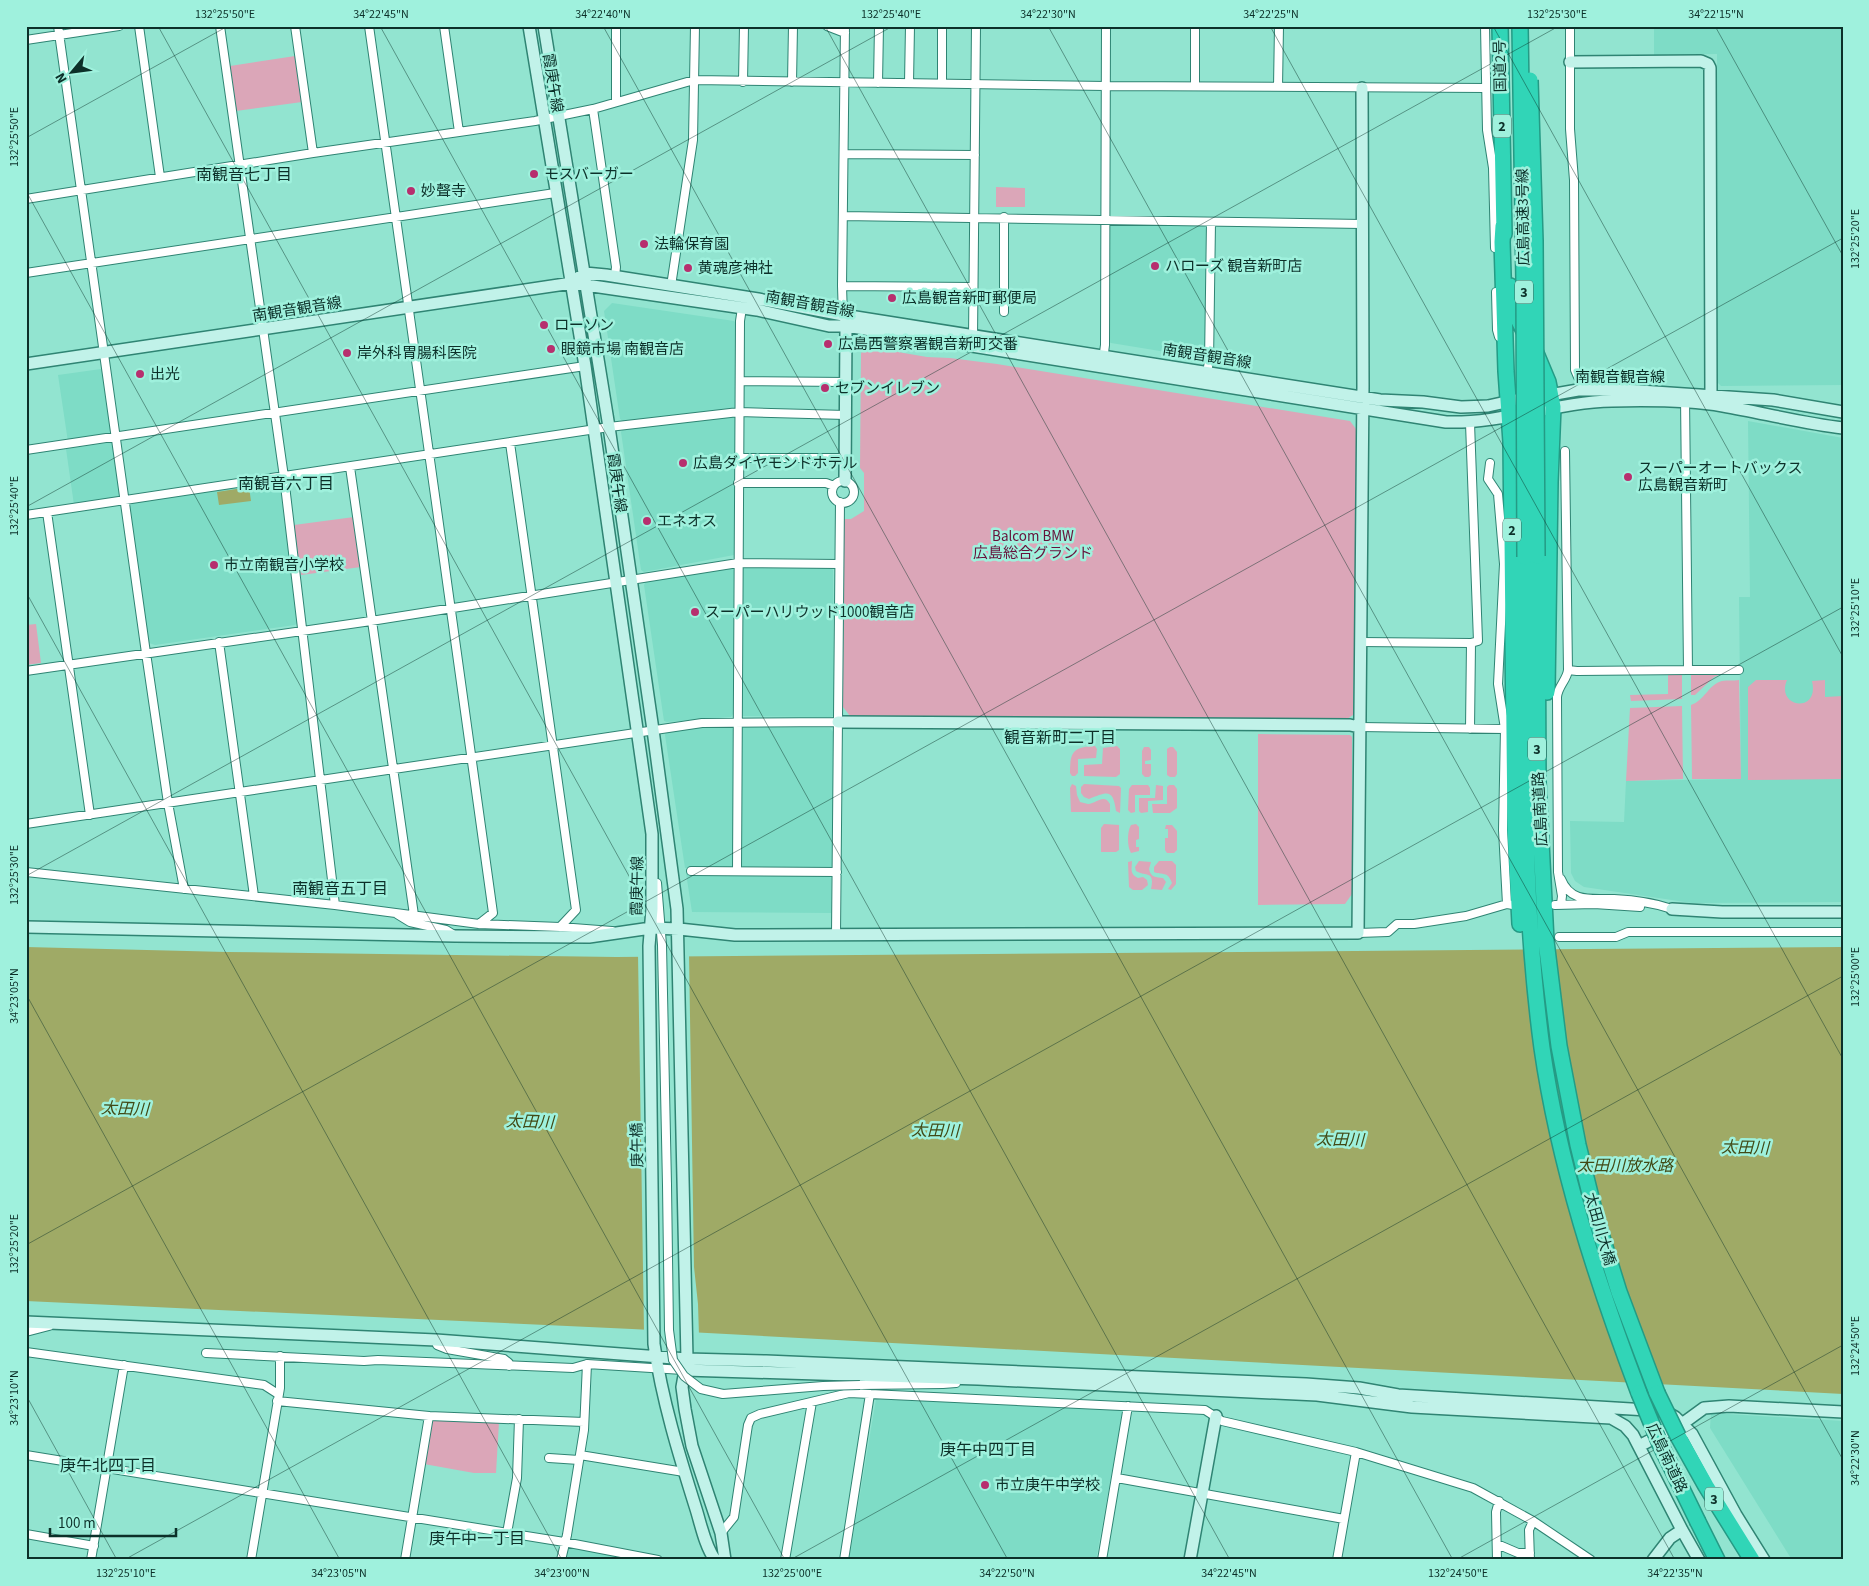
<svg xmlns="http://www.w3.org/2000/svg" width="1869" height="1586" font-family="'Source Sans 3','Noto Sans JP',sans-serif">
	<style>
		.built { fill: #7edcc6 }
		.green { fill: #dba6b8 }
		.water { fill: #9faa66 }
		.pier { fill: #92e4d0 }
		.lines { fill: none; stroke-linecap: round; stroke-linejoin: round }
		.street-casing { stroke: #2f8473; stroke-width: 10 }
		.secondary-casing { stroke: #2f8473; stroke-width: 14 }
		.highway-casing { stroke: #249b85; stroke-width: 18 }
		.street { stroke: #fff; stroke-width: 8 }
		.secondary { stroke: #c1f2e9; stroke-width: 11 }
		.highway { stroke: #31d5b7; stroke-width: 15 }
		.street-bridge-casing { stroke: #2f8473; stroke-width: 10; stroke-linecap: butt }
		.highway-bridge-casing { stroke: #249b85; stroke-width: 18; stroke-linecap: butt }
		.street-bridge { stroke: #fff; stroke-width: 8 }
		.highway-bridge { stroke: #31d5b7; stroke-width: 15 }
		.ticks { fill: none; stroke: #0c3029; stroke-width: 1; stroke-opacity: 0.45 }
		.poi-dot { fill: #b72f6e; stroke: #9ff1dd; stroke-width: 2 }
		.labels { text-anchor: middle; stroke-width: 5; stroke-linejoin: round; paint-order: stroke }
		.shield { fill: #9ff1dd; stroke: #386a5f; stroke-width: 1 }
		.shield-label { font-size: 14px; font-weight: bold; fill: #0c3029 }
		.street-label { font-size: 15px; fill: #0c3029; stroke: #9ff1dd }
		.poi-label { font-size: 15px; fill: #0c3029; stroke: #9ff1dd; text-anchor: start }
		.park-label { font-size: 15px; fill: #67123b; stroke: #9ff1dd }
		.neighbourhood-label { font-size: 16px; fill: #0c3029; stroke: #9ff1dd }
		.water-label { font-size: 16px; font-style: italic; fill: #414915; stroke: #9ff1dd }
		.neatline { fill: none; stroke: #0c3029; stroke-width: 2 }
		.ticks-label { font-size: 12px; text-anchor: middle; fill: #0c3029 }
	</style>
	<rect width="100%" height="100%" fill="#92e4d0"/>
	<!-- built -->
	<path class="built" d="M1654,26H1843V385L1721,386L1717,382V54L1654,55Z
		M1112,224L1204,226L1206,228L1205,356L1203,358L1111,343L1109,342L1110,226Z
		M612,303L734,321L737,324L736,407L733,409L623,421L620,419L604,311Z
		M101,369L104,371L113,432L110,436L68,442L58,375Z
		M733,416L736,418L734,555L644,572L641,570L621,432L623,429Z
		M1748,421L1843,438V902L1692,903L1584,887L1575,881L1571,873L1570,821L1624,822L1626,781L1741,779L1739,597H1750Z
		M114,442L122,498L74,505L66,449Z
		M276,481L280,484L298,622L295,625L155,645L149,643L129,507L133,503Z
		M743,566L831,567L833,570L834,715L831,717L743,716L740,713V569Z
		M731,567L734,570L733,714L731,717L667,722L664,721L644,585L646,581Z
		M729,725L733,729V865L730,868H685L665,735L666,732L702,726Z
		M741,727L830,728L833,732V865L830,868H742L739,865Z
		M686,873L828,874L831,878V913L692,912Z
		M876,1399L1123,1409L1096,1560H849Z
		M1711,1413L1843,1421V1560H1792L1710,1428Z
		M571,1548L642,1560H564L565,1551Z"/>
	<!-- green -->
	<path class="green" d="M295,56L302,102L236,111L230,66Z
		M996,187L1025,188V207H996Z
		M869,347L927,357L950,358L997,364L1350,421L1356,429L1357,473L1353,715L1347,719L850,716L843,707L844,519H851L864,511V473L860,468L861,353Z
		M354,517L361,567L301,575L294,525Z
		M36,624L41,663L26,665V625Z
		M1668,674H1682V699L1631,701L1630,695L1668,694Z
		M1691,674L1719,675L1714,677L1695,695H1691Z
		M1739,680L1741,779H1692L1691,705C1704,701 1709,684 1722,681C1728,680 1733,681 1739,680Z
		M1756,680H1787C1775,708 1820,714 1812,681L1825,680V697L1843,696V779L1748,780V687Z
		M1682,706L1683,779L1626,781L1630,708Z
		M1258,734L1350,735L1352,737V894L1345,904L1258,905Z
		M1095,746L1097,749L1096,758L1078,759V773L1075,776H1072L1070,773C1070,752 1073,747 1095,746Z
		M1117,746L1120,749V774L1116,777L1084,776V765L1102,764L1103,748Z
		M1144,747H1149L1151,750V760L1145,761V764H1151V775L1149,777H1145L1142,774V751Z
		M1170,747H1173L1177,752V774L1175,777H1170L1167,775V749Z
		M1072,784L1076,786L1077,795L1080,802L1088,804C1097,803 1104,793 1110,804V812H1071L1070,788Z
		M1084,784L1119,786L1121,788L1120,813L1116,811C1113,788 1107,792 1089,799L1084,797L1081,793V787Z
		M1132,785H1148L1150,788V795H1135V812L1131,813L1128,810L1129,789Z
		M1156,785L1163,786V800L1148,801V812L1141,813L1139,811V798H1155Z
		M1169,785H1174L1177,789V808L1170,813H1153L1152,804H1167V787Z
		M1104,824L1119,825V850L1116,852H1101V828Z
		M1136,824L1139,827V839L1136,840V847H1139V851L1131,853C1127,847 1127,831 1131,825Z
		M1166,825H1172L1177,831V850L1174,853H1167L1165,850V838H1168V829H1165Z
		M1132,861C1132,868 1129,874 1138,878L1143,877L1147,880L1148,885L1142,890H1133L1129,887L1128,862Z
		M1139,861L1151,862L1149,869C1151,878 1156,877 1163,878L1166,882L1162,890L1151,889C1155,870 1146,877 1136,871L1135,867Z
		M1159,861H1172L1176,865V884L1171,890L1168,889L1172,883C1167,870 1163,876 1154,872V867Z
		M434,1420L499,1422L496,1473H474L424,1464L430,1423Z"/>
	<!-- water -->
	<path class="water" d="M249,487L251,501L219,505L217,492Z
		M26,947L227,952L616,957L1843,947V1394L632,1329L26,1301Z"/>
	<!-- pier -->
	<path class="pier" d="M638,954H689L694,1267L698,1304L699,1336L644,1332Z"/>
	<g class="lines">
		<defs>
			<path id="street" d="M58,26L146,653L168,803L184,889
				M139,26L160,177
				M220,26L284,477L335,905
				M295,26L313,153
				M369,26C411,322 452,617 493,913L479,924
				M444,26L459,132
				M616,26V101
				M827,26L845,33
				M1485,26L1487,130L1493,168L1495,248
				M1570,26V129L1574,180L1575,370L1578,377H1623L1625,381V390
				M26,40L119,26
				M743,82L744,26
				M792,82L793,26
				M878,83L879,26
				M909,83L910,26
				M942,83V26
				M1195,86V26
				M1278,87L1279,26
				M593,109L616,267L615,276
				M844,154L975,155
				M26,199L313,153L535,121L593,109L694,80L1106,86L1486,88
				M843,216L1362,224
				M26,273L555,193
				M671,286L693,140L695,26
				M842,286L973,287
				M1496,292L1497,330L1499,337L1501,338
				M1004,312V217
				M843,317L842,286L845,26
				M973,339L976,26
				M1103,360L1105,345L1106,26
				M1206,377L1209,362L1211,222
				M740,381L846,382
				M510,443L576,910L560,927
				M26,450L585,366
				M739,458H846
				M1490,463L1488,479L1498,494L1504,564L1498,684L1505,729L1503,830L1507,904L1513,905
				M350,467L414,915
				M832 492a11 11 0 1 1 22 0a11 11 0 1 1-22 0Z
				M738,483H826L834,486
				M47,512L90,815
				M26,515L609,427L739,412L846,415
				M219,642L254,896
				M1360,642L1471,643L1478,641L1470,423
				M1568,670L1577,671L1688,670L1685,397
				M1688,670H1739
				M26,671L371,621L738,563L839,564
				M1359,727L1505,729
				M1470,729L1471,643
				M26,824L702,723L838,722
				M691,871L837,872
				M737,871L740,321L742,308
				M26,872L335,905L479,924L560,927L612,931
				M1561,879C1571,904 1593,898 1614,899C1633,900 1655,903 1672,909
				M657,883L662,945L667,1185
				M1561,904L1562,896L1558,872L1557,697C1558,686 1567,680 1568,670L1565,451
				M1555,905L1594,904L1640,907
				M397,914L410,922L446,930L454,935
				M1358,933L1388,932L1397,924H1414L1466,916L1507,904
				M836,935L840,502
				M1559,937H1616L1628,932H1843
				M26,1332L49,1326
				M436,1340L437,1345L447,1349L504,1359L509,1363V1366
				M26,1352L264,1385L278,1394
				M206,1353L364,1361L378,1360L573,1368L587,1364L584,1430L567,1535L561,1560
				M587,1364L683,1370
				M860,1385L943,1384L956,1383
				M277,1401L429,1416L584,1422
				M26,1455L564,1542L658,1560
				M580,1455L684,1472
				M549,1458L579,1460
				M1117,1478L1344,1519
				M507,1533L517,1478L519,1419
				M721,1533L734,1517L748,1425L751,1418L760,1414L849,1393L1205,1410L1222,1421L1356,1452L1473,1488L1533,1521L1591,1560
				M26,1534L94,1546
				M1497,1544L1518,1553H1530
				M91,1560L124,1365
				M251,1560L280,1388V1356
				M405,1560L429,1416
				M785,1560L812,1402
				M844,1560L870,1394
				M1102,1560L1128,1406
				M1337,1560L1356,1452
				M1497,1560L1496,1512L1499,1501
				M1530,1560L1529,1530L1533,1521"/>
			<path id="secondary" d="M529,26L585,366L652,834V909L649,946L654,1344C662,1400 679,1455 696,1509C701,1525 705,1546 715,1560
				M544,26L609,427L653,730L677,909L687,1359L682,1387L685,1409L692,1446L721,1533L725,1560
				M1570,62L1701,61L1708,64L1710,68L1711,395
				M579,277L585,273L606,275L758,299L843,315L1380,400L1423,402L1461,407L1488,406L1515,400
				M26,364L572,283L757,310L829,326H846L1446,422C1502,424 1556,402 1612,401C1648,400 1687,400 1723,406C1763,413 1802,423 1843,428
				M1544,396L1578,390H1625L1773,400L1843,412
				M845,481L846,326
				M838,722L1350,725L1359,727
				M1672,909L1722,912H1843
				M26,927L455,936L589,937L651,928L679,929L735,935L1358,933L1363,386L1362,88
				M26,1322L436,1340L687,1359L766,1361L1306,1384L1359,1388L1398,1395L1664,1411L1675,1417L1692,1434L1736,1515L1764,1560
				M680,1368L685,1370L978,1379L1317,1395L1412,1407L1611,1418L1625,1426L1633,1435L1682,1530L1699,1560
				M1639,1446L1682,1424L1704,1408L1729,1406L1843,1412
				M1190,1560L1216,1416
				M1653,1560L1670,1538L1682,1530"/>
			<path id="highway" d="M1500,26L1504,234
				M1503,226L1502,242L1506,371L1511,442L1515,830L1520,924
				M1510,286L1518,319L1524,331
				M1535,351L1548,382L1553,407L1550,482L1547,692
				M1537,556L1538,782L1546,941L1559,1046L1578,1145L1596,1218L1619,1292L1657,1393
				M1525,557C1525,721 1520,885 1542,1048C1559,1166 1597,1282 1639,1393
				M1678,1436L1706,1486L1752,1560
				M1698,1522L1717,1560"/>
		</defs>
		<!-- street casing -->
		<use href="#street" class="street-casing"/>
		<!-- secondary casing -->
		<use href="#secondary" class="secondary-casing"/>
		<!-- highway casing -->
		<use href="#highway" class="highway-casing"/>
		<!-- street -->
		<use href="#street" class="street"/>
		<!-- secondary -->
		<use href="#secondary" class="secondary"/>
		<!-- highway -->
		<use href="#highway" class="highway"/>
		<defs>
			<path id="street-bridge" d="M667,1185L669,1330L673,1360L684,1376L701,1389L723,1394L823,1386L860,1385"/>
			<path id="highway-bridge" d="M1520,26L1524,282L1525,557
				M1530,80L1535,241L1537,556
				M1639,1393L1660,1444L1698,1522
				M1657,1393L1678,1436"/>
		</defs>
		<!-- street-bridge casing -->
		<use href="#street-bridge" class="street-bridge-casing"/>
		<!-- highway-bridge casing -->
		<use href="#highway-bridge" class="highway-bridge-casing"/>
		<!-- street-bridge -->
		<use href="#street-bridge" class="street-bridge"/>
		<!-- highway-bridge -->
		<use href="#highway-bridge" class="highway-bridge"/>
	</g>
	<!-- ticks -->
	<path class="ticks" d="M158,26L1008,1560M380,26L1230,1560M603,26L1453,1560M825,26L1675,1560M1048,26L1843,1460M1270,26L1843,1059M1493,26L1843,657M1715,26L1843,256M26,138L228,26M26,191L785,1560M26,507L893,26M26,592L562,1560M26,876L1559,26M26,994L340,1560M26,1245L1843,238M26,1395L117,1560M124,1560L1843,607M790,1560L1843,976M1456,1560L1843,1345"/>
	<!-- markers -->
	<g class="poi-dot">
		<circle cx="534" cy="174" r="5"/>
		<circle cx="411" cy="191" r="5"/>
		<circle cx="644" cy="244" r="5"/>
		<circle cx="1155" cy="266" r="5"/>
		<circle cx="688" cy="268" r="5"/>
		<circle cx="892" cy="298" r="5"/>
		<circle cx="544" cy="325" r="5"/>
		<circle cx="828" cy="344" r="5"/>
		<circle cx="551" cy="349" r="5"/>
		<circle cx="347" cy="353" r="5"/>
		<circle cx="140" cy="374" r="5"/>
		<circle cx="825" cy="388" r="5"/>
		<circle cx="683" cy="463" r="5"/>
		<circle cx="1628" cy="477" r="5"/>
		<circle cx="647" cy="521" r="5"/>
		<circle cx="214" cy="565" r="5"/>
		<circle cx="695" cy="612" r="5"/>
		<circle cx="985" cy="1485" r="5"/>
	</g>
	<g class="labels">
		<!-- shield labels -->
		<g class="shield">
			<rect x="1493" y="114.5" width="18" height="23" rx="4"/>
			<rect x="1515" y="280.5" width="18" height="23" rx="4"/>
			<rect x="1503" y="518.5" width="18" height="23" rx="4"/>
			<rect x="1528" y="737.5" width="18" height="23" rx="4"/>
			<rect x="1705" y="1487.5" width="18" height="23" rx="4"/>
		</g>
		<g class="shield-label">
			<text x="1502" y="131">2</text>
			<text x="1524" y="297">3</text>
			<text x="1512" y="535">2</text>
			<text x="1537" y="754">3</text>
			<text x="1714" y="1504">3</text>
		</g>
		<!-- street labels -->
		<g class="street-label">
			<text transform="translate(1500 66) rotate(-91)" y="5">国道2号</text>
			<text transform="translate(553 83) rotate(81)" y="5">霞庚午線</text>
			<text transform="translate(1523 217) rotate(-91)" y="5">広島高速3号線</text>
			<text transform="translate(810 304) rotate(10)" y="5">南観音観音線</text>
			<text transform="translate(297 309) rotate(-9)" y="5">南観音観音線</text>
			<text transform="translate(1207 356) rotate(9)" y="5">南観音観音線</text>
			<text x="1620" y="382">南観音観音線</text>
			<text transform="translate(617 483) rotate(82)" y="5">霞庚午線</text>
			<text transform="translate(1540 809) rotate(-93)" y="5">広島南道路</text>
			<text transform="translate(637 886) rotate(-89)" y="5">霞庚午線</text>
			<text transform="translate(637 1145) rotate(-91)" y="5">庚午橋</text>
			<text transform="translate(1600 1229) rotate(74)" y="5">太田川大橋</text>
			<text transform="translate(1667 1458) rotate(65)" y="5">広島南道路</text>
		</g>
		<!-- poi labels -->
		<g class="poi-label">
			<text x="544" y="179">モスバーガー</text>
			<text x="421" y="196">妙聲寺</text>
			<text x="654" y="249">法輪保育園</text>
			<text x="1165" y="271">ハローズ 観音新町店</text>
			<text x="698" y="273">黄魂彦神社</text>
			<text x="902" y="303">広島観音新町郵便局</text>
			<text x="554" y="330">ローソン</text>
			<text x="838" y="349">広島西警察署観音新町交番</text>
			<text x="561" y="354">眼鏡市場 南観音店</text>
			<text x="357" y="358">岸外科胃腸科医院</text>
			<text x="150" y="379">出光</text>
			<text x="835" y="393">セブンイレブン</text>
			<text x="693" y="468">広島ダイヤモンドホテル</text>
			<text x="1638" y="473">スーパーオートバックス<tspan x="1638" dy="17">広島観音新町</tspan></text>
			<text x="657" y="526">エネオス</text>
			<text x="224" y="570">市立南観音小学校</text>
			<text x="705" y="617">スーパーハリウッド1000観音店</text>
			<text x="995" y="1490">市立庚午中学校</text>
		</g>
		<!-- park labels -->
		<g class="park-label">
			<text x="1033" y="541">Balcom BMW<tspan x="1033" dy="17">広島総合グランド</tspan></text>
		</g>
		<!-- neighbourhood labels -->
		<g class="neighbourhood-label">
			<text x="244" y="180">南観音七丁目</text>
			<text x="286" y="489">南観音六丁目</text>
			<text x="1060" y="743">観音新町二丁目</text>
			<text x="340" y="894">南観音五丁目</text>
			<text x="988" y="1455">庚午中四丁目</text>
			<text x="108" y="1471">庚午北四丁目</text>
			<text x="477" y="1544">庚午中一丁目</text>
		</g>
		<!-- water labels -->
		<g class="water-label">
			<text transform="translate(125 1108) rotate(2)" y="6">太田川</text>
			<text transform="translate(530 1121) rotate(2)" y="6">太田川</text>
			<text transform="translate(935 1130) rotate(1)" y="6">太田川</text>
			<text transform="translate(1340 1139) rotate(1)" y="6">太田川</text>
			<text transform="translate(1745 1147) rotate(1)" y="6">太田川</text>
			<text x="1625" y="1171">太田川放水路</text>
		</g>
	</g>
	<!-- border -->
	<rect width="1869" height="1586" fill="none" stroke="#9ff1dd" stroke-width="55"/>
	<!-- north arrow -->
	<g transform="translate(72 72) rotate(241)" stroke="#9ff1dd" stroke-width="4" paint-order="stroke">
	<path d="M0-4L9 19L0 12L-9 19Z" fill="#0c3029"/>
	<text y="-8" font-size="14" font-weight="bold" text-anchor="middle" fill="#0c3029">N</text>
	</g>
	<!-- scale -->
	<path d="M50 1528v8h126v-8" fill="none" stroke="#0c3029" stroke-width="2.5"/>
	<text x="58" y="1528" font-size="15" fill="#0c3029" stroke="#9ff1dd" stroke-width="4" paint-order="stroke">100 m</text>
	<rect x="28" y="28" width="1814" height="1530" class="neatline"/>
	<g class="ticks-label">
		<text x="225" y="18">132°25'50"E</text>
		<text x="381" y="18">34°22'45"N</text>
		<text x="603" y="18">34°22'40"N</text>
		<text x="891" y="18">132°25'40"E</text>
		<text x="1048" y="18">34°22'30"N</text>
		<text x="1271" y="18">34°22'25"N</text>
		<text x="1557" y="18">132°25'30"E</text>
		<text x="1716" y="18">34°22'15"N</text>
		<text transform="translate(14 137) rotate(-90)" y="4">132°25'50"E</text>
		<text transform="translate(1855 239) rotate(-90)" y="4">132°25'20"E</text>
		<text transform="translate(14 506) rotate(-90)" y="4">132°25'40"E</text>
		<text transform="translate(1855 608) rotate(-90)" y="4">132°25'10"E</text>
		<text transform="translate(14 875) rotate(-90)" y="4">132°25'30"E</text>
		<text transform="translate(1855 977) rotate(-90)" y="4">132°25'00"E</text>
		<text transform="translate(14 996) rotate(-90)" y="4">34°23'05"N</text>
		<text transform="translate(14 1244) rotate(-90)" y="4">132°25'20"E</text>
		<text transform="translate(1855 1346) rotate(-90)" y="4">132°24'50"E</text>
		<text transform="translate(14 1398) rotate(-90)" y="4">34°23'10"N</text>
		<text transform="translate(1855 1458) rotate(-90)" y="4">34°22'30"N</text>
		<text x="126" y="1577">132°25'10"E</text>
		<text x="339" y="1577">34°23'05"N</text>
		<text x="562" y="1577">34°23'00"N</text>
		<text x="792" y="1577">132°25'00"E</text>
		<text x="1007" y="1577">34°22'50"N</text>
		<text x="1229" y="1577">34°22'45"N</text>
		<text x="1458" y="1577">132°24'50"E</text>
		<text x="1675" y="1577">34°22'35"N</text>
	</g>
</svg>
